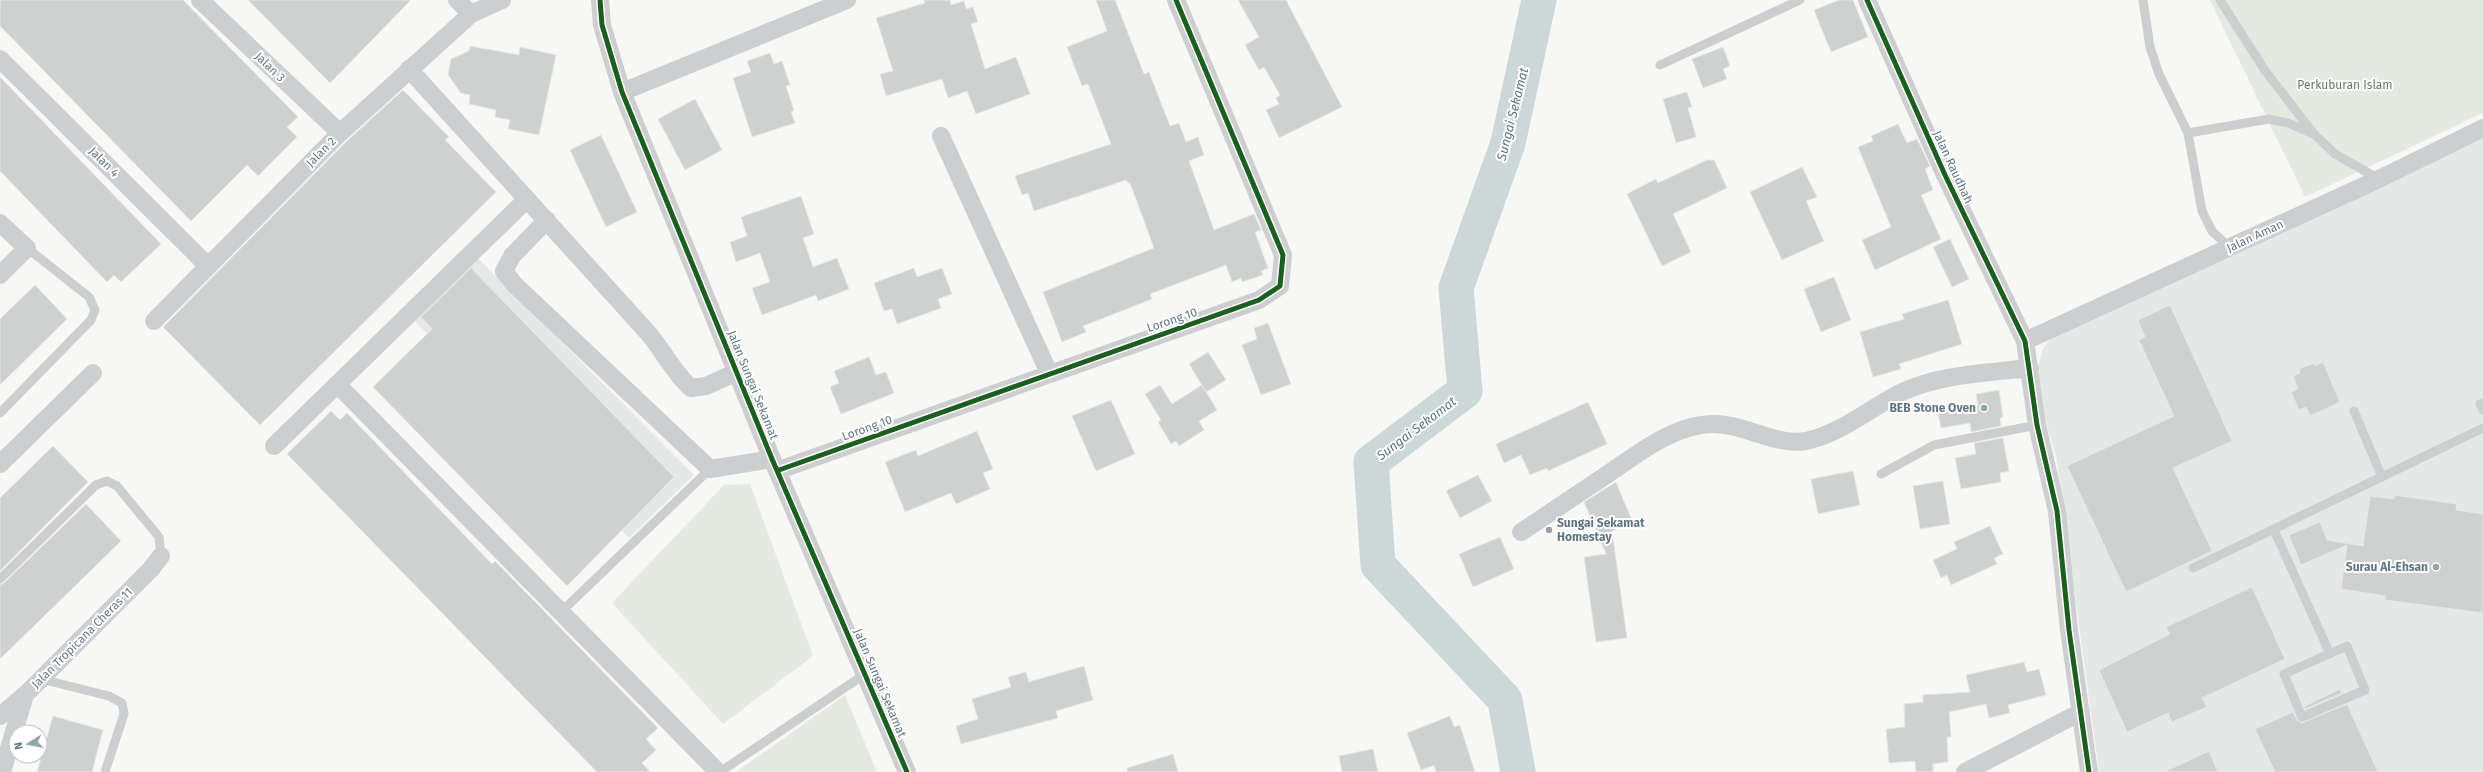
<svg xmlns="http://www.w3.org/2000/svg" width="2483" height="772" font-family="'Fira Sans',sans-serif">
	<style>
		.built { fill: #e6e8e8 }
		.green { fill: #e6e9e2 }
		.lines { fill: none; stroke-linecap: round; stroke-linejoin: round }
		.river { stroke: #ccd7d8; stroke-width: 35 }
		.building { fill: #cfd1d1; stroke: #e6e6e5 }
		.lane { stroke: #cccecf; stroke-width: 9 }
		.street { stroke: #cccecf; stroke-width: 18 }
		.cycleway-casing { stroke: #fff; stroke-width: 8 }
		.cycleway { stroke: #1b5e20; stroke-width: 5 }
		.poi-dot { fill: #95a4aa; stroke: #fff; stroke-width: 1.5 }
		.labels { text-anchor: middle; stroke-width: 4; stroke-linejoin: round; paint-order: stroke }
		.street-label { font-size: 12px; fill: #607782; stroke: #fff }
		.park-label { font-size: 12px; fill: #677a60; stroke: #fff }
		.poi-label { font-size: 12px; font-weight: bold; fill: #607782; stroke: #fff; text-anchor: end }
		.water-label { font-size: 13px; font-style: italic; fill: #5b777d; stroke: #fff }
	</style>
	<rect width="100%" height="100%" fill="#f7f7f5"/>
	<!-- built -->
	<path class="built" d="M2483,134V772H2099L2056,455L2039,401L2038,370L2042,350L2051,338Z
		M477,257L694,475L629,538L414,320Z"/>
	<!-- green -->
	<path class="green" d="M2210,0H2483V113L2305,197Z
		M750,484L813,656L723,724L612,603L724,485Z
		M845,695L877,772H736Z"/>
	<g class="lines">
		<!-- river -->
		<path class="river" d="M1518,772L1505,700L1378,565L1371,462L1465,391L1456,288L1508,143L1539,0"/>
	</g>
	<!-- building -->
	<path class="building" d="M0,0H183L298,117L287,127L297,137L258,176L247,165L191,221L0,26Z
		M248,0H411L330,83Z
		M924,0H950L951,5L964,1L966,9L973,7L978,22L971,24L985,69L1016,57L1030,94L976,114L967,91L948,98L942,79L886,96L880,74L893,71L876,18L925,3Z
		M1096,0H1115L1144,74L1149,72L1170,126L1179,123L1186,142L1198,137L1204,155L1189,161L1214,230L1254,214L1261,230L1255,232L1268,268L1261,271L1263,275L1242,282L1241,278L1232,282L1226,265L1150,294L1152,299L1083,326L1086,332L1062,342L1043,292L1154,248L1130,183H1128L1126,180L1034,211L1028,193L1022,195L1015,176L1111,144L1088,84L1082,86L1067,47L1107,31Z
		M1238,0H1286L1342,107L1279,138L1266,110L1279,104L1276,98L1280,95L1264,67L1259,70L1245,45L1259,37Z
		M1839,0H1853L1868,37L1831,52L1814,10Z
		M470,46L519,55L520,47L556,55L539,135L508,129L510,120L495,117L496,110L469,104L470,95L461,93L448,75L451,59L469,51Z
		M1723,47L1730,66L1723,69L1727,79L1703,88L1692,59Z
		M770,53L774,64L782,61L790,85L786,86L794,111L791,112L795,123L752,137L733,78L751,72L747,61Z
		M0,77L161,244L121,282L114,275L107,282L0,171Z
		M403,90L449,137L445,140L496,192L260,425L163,327L347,141Z
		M1687,92L1692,107L1688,108L1696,137L1676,143L1663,99Z
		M695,99L722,150L685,170L658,119Z
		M1898,124L1907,143L1917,139L1930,166L1925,169L1933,190L1921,195L1941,239L1875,270L1862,240L1891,227L1858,147L1873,141L1871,136Z
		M601,135L637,212L606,227L570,150Z
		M1707,160H1714L1727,188L1673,214L1691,252L1662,266L1627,194L1656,179L1658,183Z
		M1802,167L1817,197L1806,201L1824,241L1782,260L1750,192Z
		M801,196L814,234L803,238L813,267L837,258L849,289L818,301L816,295L762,315L752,288L770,282L760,253L736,262L730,242L747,236L741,217Z
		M1950,239L1969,279L1952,287L1933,247Z
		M471,268L674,477L567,586L373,387L432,329L421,317Z
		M914,268L917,277L942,268L952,294L938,299L941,308L897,324L892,309L884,311L874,283Z
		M1834,277L1851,320L1821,332L1804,289Z
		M35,285L67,319L0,385V319Z
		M1948,300L1962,344L1899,364L1901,369L1873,377L1860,332L1904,319L1902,314Z
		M2170,305L2232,441L2173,468L2212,551L2126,592L2067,466L2174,416L2139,340L2145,337L2138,320Z
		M1268,323L1291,384L1261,395L1242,345L1257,339L1254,328Z
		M1208,352L1226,380L1206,392L1189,364Z
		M869,357L876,375L886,372L894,393L841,414L830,387L839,383L834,371Z
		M2323,362L2340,402L2310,416L2306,407L2299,410L2291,392L2298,389L2293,376L2300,373L2299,369L2314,363L2315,366Z
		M1160,385L1172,404L1202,385L1217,410L1199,421L1204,430L1179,446L1176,441L1171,444L1158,422L1161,420L1145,394Z
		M1999,390L2003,417L2000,418L2001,426L1971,432L1970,423L1941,428L1938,413L1978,406L1976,394Z
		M1111,400L1135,454L1096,471L1072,416Z
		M1588,402L1607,444L1548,471L1547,468L1530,475L1521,455L1504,463L1496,444Z
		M331,411L340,420L347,413L492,564L495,561L658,728L646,739L656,750L642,763L650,772H597L287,454Z
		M977,431L993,469L983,473L990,489L956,504L951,493L905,512L885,462L916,450L918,456Z
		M2003,438L2009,471L2000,473L2001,482L1961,489L1955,458L1976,454L1974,443Z
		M53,446L88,482L0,571V498Z
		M1853,471L1860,505L1818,514L1811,479Z
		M1478,475L1492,501L1460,518L1446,491Z
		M1943,481L1950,524L1920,529L1913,486Z
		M1616,482L1633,523L1612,531L1627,638L1596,642L1584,557L1606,554L1584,502Z
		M2394,495L2457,504L2456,510L2483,514V613L2385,600L2386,596L2341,589L2347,545L2301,565L2289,535L2320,522L2327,540L2363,546L2370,496L2394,499Z
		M86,504L121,541L0,659V585L4,583Z
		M1990,526L2003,554L1994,558L1997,564L1951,585L1947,575L1941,578L1933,560L1957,549L1954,542Z
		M1500,537L1514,569L1473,587L1459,554Z
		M2252,587L2285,659L2202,698L2207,707L2172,722L2168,713L2127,732L2099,670L2170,634L2166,627Z
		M2024,662L2027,672L2039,669L2046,695L2008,705L2010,713L1989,718L1986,704L1949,712L1951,737H1947L1948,762L1933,764V772H1916L1915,761L1889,763L1886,729L1905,727L1904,704L1923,702V695L1970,692L1966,675Z
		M1084,666L1093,700L1056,711L1058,718L961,744L956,726L978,719L972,699L1011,687L1008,677L1026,672L1029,682Z
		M2340,689L2342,693L2305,709L2304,707L2309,704Z
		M2347,704L2378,772H2275L2255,729L2293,712L2297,720L2302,723Z
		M53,716L103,730L92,772H37Z
		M1450,716L1454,727L1460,725L1475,772H1436L1434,765L1421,770L1407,733Z
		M1373,749L1378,772H1342L1339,756Z
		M2209,751L2218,772H2164Z
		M1173,754L1178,772H1127V768Z"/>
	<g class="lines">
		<!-- lane -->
		<path class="lane" d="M2143,0L2150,47L2159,74L2188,133L2202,211L2212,231L2229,247
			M2220,0L2266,72L2314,134L2335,154L2379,179
			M1660,65L1800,0
			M2188,133L2269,119L2288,123L2313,134
			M2483,403L2480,404L2483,410
			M2354,411L2382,477
			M0,413L91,320L95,310L89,297L27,248
			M1881,474L1934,445L2037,425
			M2274,530L2330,654
			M2193,568L2483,428
			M0,579L96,485L107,481L117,486L159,537L161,556
			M561,612L710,469
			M2347,646L2365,690L2302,717L2284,674Z
			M41,679L109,696L122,703L124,714L105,772
			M720,772L865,674"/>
		<!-- street -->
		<path class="street" d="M200,0L340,133
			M457,0L471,14
			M600,0L602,25L622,92L772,459L907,772
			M1867,0L1945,175L2025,341L2037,425L2057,511L2069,630L2089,772
			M0,59L208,266
			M409,69L649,334C664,352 674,373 691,388L706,386L737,372
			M622,92L847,0
			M941,136L1049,373
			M547,220L512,256L504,271L514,284L710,469L772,459
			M0,223L27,248L0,275
			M154,321L340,133L471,14L502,0
			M2025,341L2379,179L2483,128
			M337,384L718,772
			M274,446L527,199
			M0,464L93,373
			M779,470L1259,300L1280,286L1283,255L1176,0
			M1521,532C1547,515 1573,497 1599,480C1633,458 1671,424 1714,424C1745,424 1775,446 1806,441C1840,434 1869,409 1900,393C1939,374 1987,373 2030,368
			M0,716L25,695L151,569L161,556
			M2,772L25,695
			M1965,772L2081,712"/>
		<defs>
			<path id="cycleway" d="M600,0L602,25L622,92L772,459L907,772
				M1867,0L1945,175L2025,341L2037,425L2057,511L2069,630L2089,772
				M779,470L1259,300L1280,286L1283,255L1176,0"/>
		</defs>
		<!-- cycleway casing -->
		<use href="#cycleway" class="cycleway-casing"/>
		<!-- cycleway -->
		<use href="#cycleway" class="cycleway"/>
	</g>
	<!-- markers -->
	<g class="poi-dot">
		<circle cx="1984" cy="408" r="4"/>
		<circle cx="1549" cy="530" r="4"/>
		<circle cx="2436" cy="567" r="4"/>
	</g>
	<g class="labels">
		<!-- street labels -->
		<g class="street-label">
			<text transform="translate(270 67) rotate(44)" y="4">Jalan 3</text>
			<text transform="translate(321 152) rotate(-45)" y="4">Jalan 2</text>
			<text transform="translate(104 162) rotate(45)" y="4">Jalan 4</text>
			<text transform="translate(1953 167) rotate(65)" y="4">Jalan Raudhah</text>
			<text transform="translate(2255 236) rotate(-25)" y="4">Jalan Aman</text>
			<text transform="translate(1172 320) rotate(-19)" y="4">Lorong 10</text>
			<text transform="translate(753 385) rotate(68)" y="4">Jalan Sungai Sekamat</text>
			<text transform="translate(867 428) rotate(-20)" y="4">Lorong 10</text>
			<text transform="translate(82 638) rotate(-45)" y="4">Jalan Tropicana Cheras 11</text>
			<text transform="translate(880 683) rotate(67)" y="4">Jalan Sungai Sekamat</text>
		</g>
		<!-- park labels -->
		<g class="park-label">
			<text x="2345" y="89">Perkuburan Islam</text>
		</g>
		<!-- poi labels -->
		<g class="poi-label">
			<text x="1976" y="412">BEB Stone Oven</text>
			<text x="1557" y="527" text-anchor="start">Sungai Sekamat<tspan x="1557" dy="14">Homestay</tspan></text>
			<text x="2428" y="571">Surau Al-Ehsan</text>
		</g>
		<!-- water labels -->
		<g class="water-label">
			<text transform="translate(1512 114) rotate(-76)" y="5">Sungai Sekamat</text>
			<text transform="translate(1416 428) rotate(-37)" y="5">Sungai Sekamat</text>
		</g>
	</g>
	<!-- north arrow -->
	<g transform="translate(28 744) rotate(259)"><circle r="19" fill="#ffffff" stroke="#bfc9cd"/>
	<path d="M0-3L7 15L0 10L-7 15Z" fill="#95a4aa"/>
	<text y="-6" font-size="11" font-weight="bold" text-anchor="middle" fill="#607782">N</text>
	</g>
</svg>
